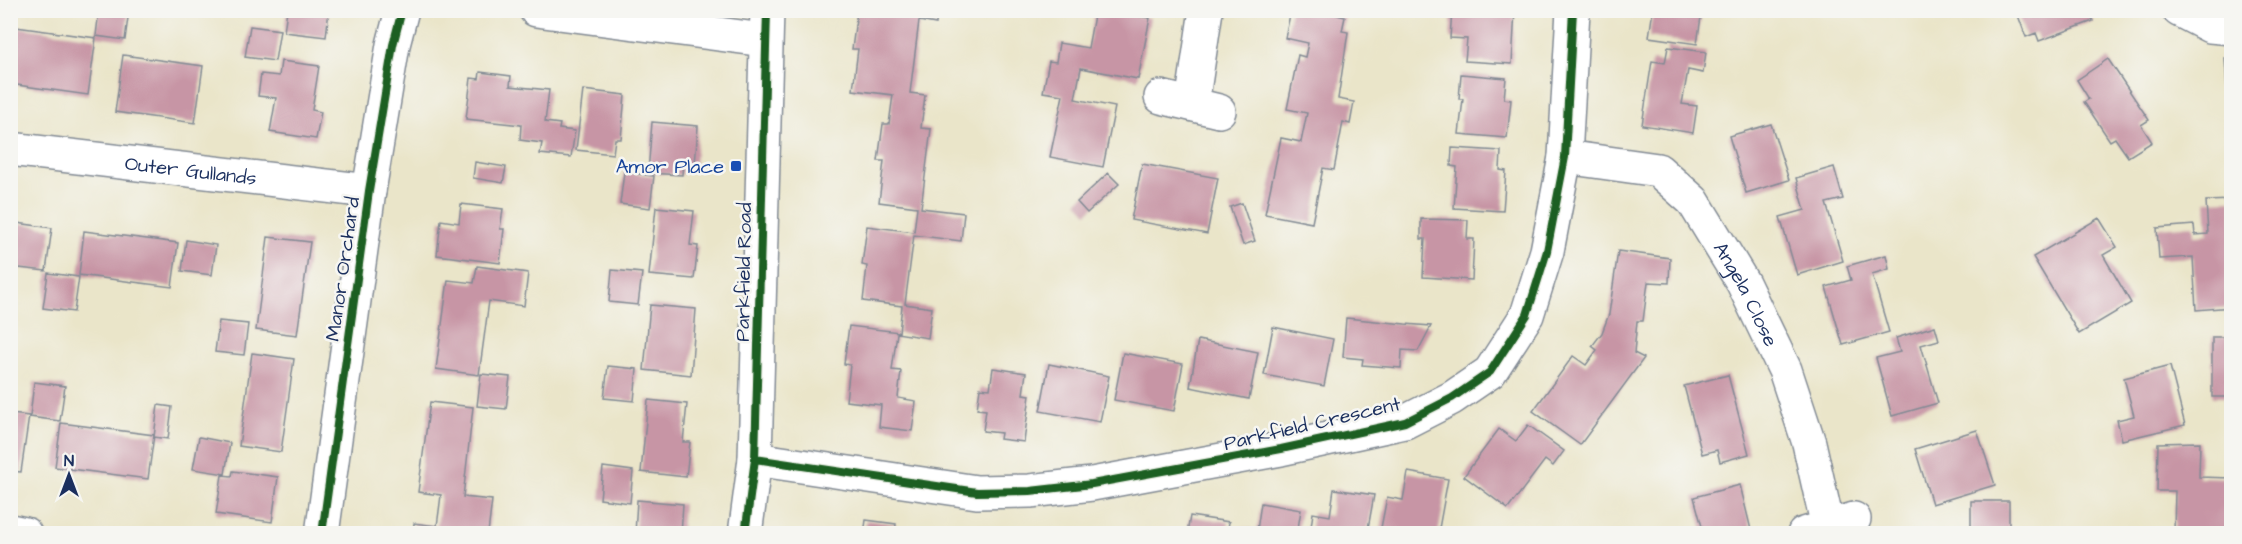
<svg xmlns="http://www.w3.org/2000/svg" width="2242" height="544" font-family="'Architects Daughter',sans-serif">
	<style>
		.building { fill: #c795a5 }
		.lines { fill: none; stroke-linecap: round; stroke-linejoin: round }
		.minor-casing { stroke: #828a94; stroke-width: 36 }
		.minor { stroke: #fff; stroke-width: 33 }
		.cycleway-casing { stroke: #f6f6f2; stroke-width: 11 }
		.cycleway { stroke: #1b5e20; stroke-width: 8 }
		.transit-dot { fill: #1a4fb4; stroke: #f6f6f2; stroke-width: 2 }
		.labels { text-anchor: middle; stroke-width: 5; stroke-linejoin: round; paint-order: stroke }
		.transit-label { font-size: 20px; fill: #164399; stroke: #f6f6f2; text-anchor: end }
		.street-label { font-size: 20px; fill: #1b2f5e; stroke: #f6f6f2 }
	</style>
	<rect width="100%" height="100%" fill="#f6f6f2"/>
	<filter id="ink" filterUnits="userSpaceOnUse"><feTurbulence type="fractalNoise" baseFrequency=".0167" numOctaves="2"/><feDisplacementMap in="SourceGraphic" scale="12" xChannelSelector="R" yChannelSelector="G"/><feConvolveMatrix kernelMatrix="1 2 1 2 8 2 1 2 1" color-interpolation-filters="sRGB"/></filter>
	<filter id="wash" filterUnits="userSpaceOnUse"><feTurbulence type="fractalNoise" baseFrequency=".008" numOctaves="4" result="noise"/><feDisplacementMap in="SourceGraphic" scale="24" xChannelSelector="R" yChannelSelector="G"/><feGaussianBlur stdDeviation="1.35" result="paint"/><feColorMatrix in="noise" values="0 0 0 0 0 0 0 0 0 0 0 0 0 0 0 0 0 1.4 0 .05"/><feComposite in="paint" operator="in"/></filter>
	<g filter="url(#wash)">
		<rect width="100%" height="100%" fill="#eae5c9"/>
		<g id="blocks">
			<!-- building -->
			<path class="building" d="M10,10H16L12,44H10Z
				M99,10H129L125,40L96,36Z
				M287,10H329L326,37L284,32Z
				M907,10H937L936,24L919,21L910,93L925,95L921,128L931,129L921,208L964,213L961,241L914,235L905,304L932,308L928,338L897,333L892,370L901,371L898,398L916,401L912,431L879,427L881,405L846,401L850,365L844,364L849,326L899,332L902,306L863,301L867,266L862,265L867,226L914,232L917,207L879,202L884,161H878L883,124H889L893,95L853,90L858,49H852L857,11L907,17Z
				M1095,10L1150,18L1138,79L1081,68L1075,99L1115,107L1103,167L1050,157L1063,95L1043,92L1049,61L1056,62L1059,43L1088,48Z
				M1291,10H1338L1337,15L1345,17L1342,31L1348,32L1338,99L1354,102L1350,124L1343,122L1334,170L1323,168L1312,223L1265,214L1281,138L1301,142L1307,113L1287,109L1298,55L1305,57L1308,43L1285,38Z
				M1452,10H1515L1512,64L1465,61L1467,39L1450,38Z
				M1653,10H1702L1697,44L1649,37Z
				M2016,10H2089L2093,21L2039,41L2036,33L2026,37Z
				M250,26L280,30L275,61L245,57Z
				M16,27L96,38L88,95L10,84Z
				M1668,47L1706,52L1703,73L1688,70L1682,104L1697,106L1693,133L1642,125L1652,61L1665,63Z
				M123,55L203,66L195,123L115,112Z
				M2232,57V140H2230L2225,58Z
				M2108,59L2149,120L2141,125L2152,142L2128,157L2115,138L2110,141L2084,102L2089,99L2077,80Z
				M281,61L319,66L312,110L321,112L316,139L270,132L276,98L258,96L261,74L279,76Z
				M480,72L511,76L510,86L549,90L545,122L560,124L559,129L575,131L571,157L540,154L542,143L520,140L521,125L466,119L471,78L479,79Z
				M1461,74L1506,78L1504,99L1511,100L1507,138L1459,134L1463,99H1459Z
				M583,90L625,95L621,139H615L613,154L576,150Z
				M652,122L698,126L695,165L683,164L682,175L648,173Z
				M1771,124L1789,180L1746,193L1729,136Z
				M1452,148L1501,151L1500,170L1506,171L1503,211L1454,208L1457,167L1451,166Z
				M475,162L506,167L503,183L473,178Z
				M1142,164L1218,178L1207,234L1131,220Z
				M1834,167L1843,199L1826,203L1843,261L1797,275L1780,217L1805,210L1796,178Z
				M624,172L654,176L650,208L620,204Z
				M1108,173L1119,184L1087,213L1077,202Z
				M2232,200V307L2196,310L2193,257L2159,259L2157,228L2194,225L2195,235L2208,234L2206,201Z
				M1242,203L1255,241L1243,245L1230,207Z
				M461,204L503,209L500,229H504L500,263L437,255L441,220L459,223Z
				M656,207L694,211L690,245L698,246L694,279L649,275Z
				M2099,218L2117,247L2103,255L2131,303L2079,334L2033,257Z
				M1421,219L1468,220L1467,239H1474L1472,280L1423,277L1425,239H1421Z
				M10,222L52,228L46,271L10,267Z
				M84,231L178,243L172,287L79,275Z
				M268,237L310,242L297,335L256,330Z
				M186,240L216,245L212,275L182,271Z
				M1618,251L1670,258L1669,283L1648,282L1643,321H1637L1634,353L1644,358L1580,445L1533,411L1573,356L1586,365L1597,350L1592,346L1602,333L1609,314Z
				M1886,255L1889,269L1872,274L1889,332L1843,345L1826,287L1851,280L1847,266Z
				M477,266L528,273L524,306L489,301L479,375L436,369L448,280L474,283Z
				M612,270L642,273L638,305L609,302Z
				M48,273L79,277L74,312L43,308Z
				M650,305L696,309L691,375L644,370Z
				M1346,318L1405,324L1431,326L1418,351L1402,350L1401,368L1362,365L1363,359L1343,357Z
				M219,321L248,324L244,355L215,352Z
				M1935,326L1939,340L1921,345L1938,403L1892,416L1876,358L1900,352L1896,338Z
				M1273,327L1333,339L1324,386L1264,375Z
				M2212,337H2232V397H2212Z
				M1198,340L1258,352L1249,399L1190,387Z
				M252,353L294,359L281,452L239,446Z
				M1123,353L1183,364L1174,411L1114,400Z
				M1049,364L1109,376L1100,422L1040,411Z
				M608,366L637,369L634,401L604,398Z
				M2170,366L2185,425L2122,440L2117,420L2134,416L2124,378Z
				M993,368L1026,373L1023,394L1030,395L1024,442L1000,439L1001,433L983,431L986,410L977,409L980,388L990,389Z
				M481,374L510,377L506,409L477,406Z
				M1728,375L1749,454L1720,462L1717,450L1702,454L1684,386Z
				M34,382L65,386L60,421L30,417Z
				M648,400L687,404L683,442H690L686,477L641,472Z
				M430,402L473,407L463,497L492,500L488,533L457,529V534H413L414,523L437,526L439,511L441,495L418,492Z
				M158,405L172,407L168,439L154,437Z
				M10,414L29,416L21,472L10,471Z
				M61,423L154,435L148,479L55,467Z
				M1528,425L1564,451L1553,466L1545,460L1508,509L1464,476L1499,429L1516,441Z
				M1977,430L1995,485L1932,504L1915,449Z
				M199,437L230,443L225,474L193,469Z
				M2200,442L2199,477L2232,478V534H2174L2175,491H2157L2158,443Z
				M603,467L633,471L630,503L600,499Z
				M233,471L278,477L272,522L216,514L222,475L232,476Z
				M1408,472L1448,479L1438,534H1403L1381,528L1387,497L1403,500Z
				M1740,485L1752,534H1704L1694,497Z
				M1334,489L1374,495L1367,534H1310L1313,513L1330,516Z
				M637,500L683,504L681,534H635Z
				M1971,501H2009V534L1971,532Z
				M1261,503L1301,510L1297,534H1239L1240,527L1257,530Z
				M1190,516L1229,522L1227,534H1187Z
				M866,520L896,524L895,534H864Z"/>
		</g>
	</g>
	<g filter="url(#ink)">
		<use href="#blocks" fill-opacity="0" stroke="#828a94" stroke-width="1.5"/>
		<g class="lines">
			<defs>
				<g id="minor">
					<path d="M536,10L764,40"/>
					<path d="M2179,10L2210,26L2232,28"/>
					<path d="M1161,97L1219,111"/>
					<path d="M1192,104L1206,10"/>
					<path id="s1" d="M10,149L369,191"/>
					<path id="s2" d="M1565,157L1658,170L1693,201L1743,283L1785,370L1809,443L1828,527"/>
					<path d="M755,459L977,492L1030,491L1092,484L1281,449L1405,422L1452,398L1490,372L1527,315L1547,251L1565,157L1573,10"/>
					<path d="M10,531L25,534"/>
					<path d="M322,534L369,191L393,45L402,10"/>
					<path d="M745,534L755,459L767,10"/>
					<path d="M1804,534L1854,519"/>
				</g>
			</defs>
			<!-- minor casing -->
			<use href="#minor" class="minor-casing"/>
			<!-- minor -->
			<use href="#minor" class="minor"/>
			<defs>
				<path id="cycleway" d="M755,459L977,492L1030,491L1092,484L1281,449L1405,422L1452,398L1490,372L1527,315L1547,251L1565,157L1573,10
					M322,534L369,191L393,45L402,10
					M745,534L755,459L767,10"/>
			</defs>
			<!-- cycleway casing -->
			<use href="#cycleway" class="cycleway-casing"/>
			<!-- cycleway -->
			<use href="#cycleway" class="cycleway"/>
		</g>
	</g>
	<!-- markers -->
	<rect class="transit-dot" x="730" y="160" width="12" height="12" rx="3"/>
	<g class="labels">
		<!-- transit labels -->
		<g class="transit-label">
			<text x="724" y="173">Amor Place</text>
		</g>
		<!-- street labels -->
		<g class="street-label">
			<text dy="7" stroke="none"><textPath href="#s1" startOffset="182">Outer Gullands</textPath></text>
			<text transform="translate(342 269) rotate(-82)" y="7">Manor Orchard</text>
			<text transform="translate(743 272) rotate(-89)" y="7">Parkfield Road</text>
			<text dy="7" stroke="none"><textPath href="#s2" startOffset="248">Angela Close</textPath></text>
			<text transform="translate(1312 423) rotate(-13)" y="7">Parkfield Crescent</text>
		</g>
	</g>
	<!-- margin -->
	<rect width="2242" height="544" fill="none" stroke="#f6f6f2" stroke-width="36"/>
	<!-- north arrow -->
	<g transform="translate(69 475)" stroke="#f6f6f2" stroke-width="4.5" paint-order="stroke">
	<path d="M0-4.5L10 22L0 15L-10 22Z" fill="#1b2f5e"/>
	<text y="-9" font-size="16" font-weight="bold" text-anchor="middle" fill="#1b2f5e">N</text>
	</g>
</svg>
